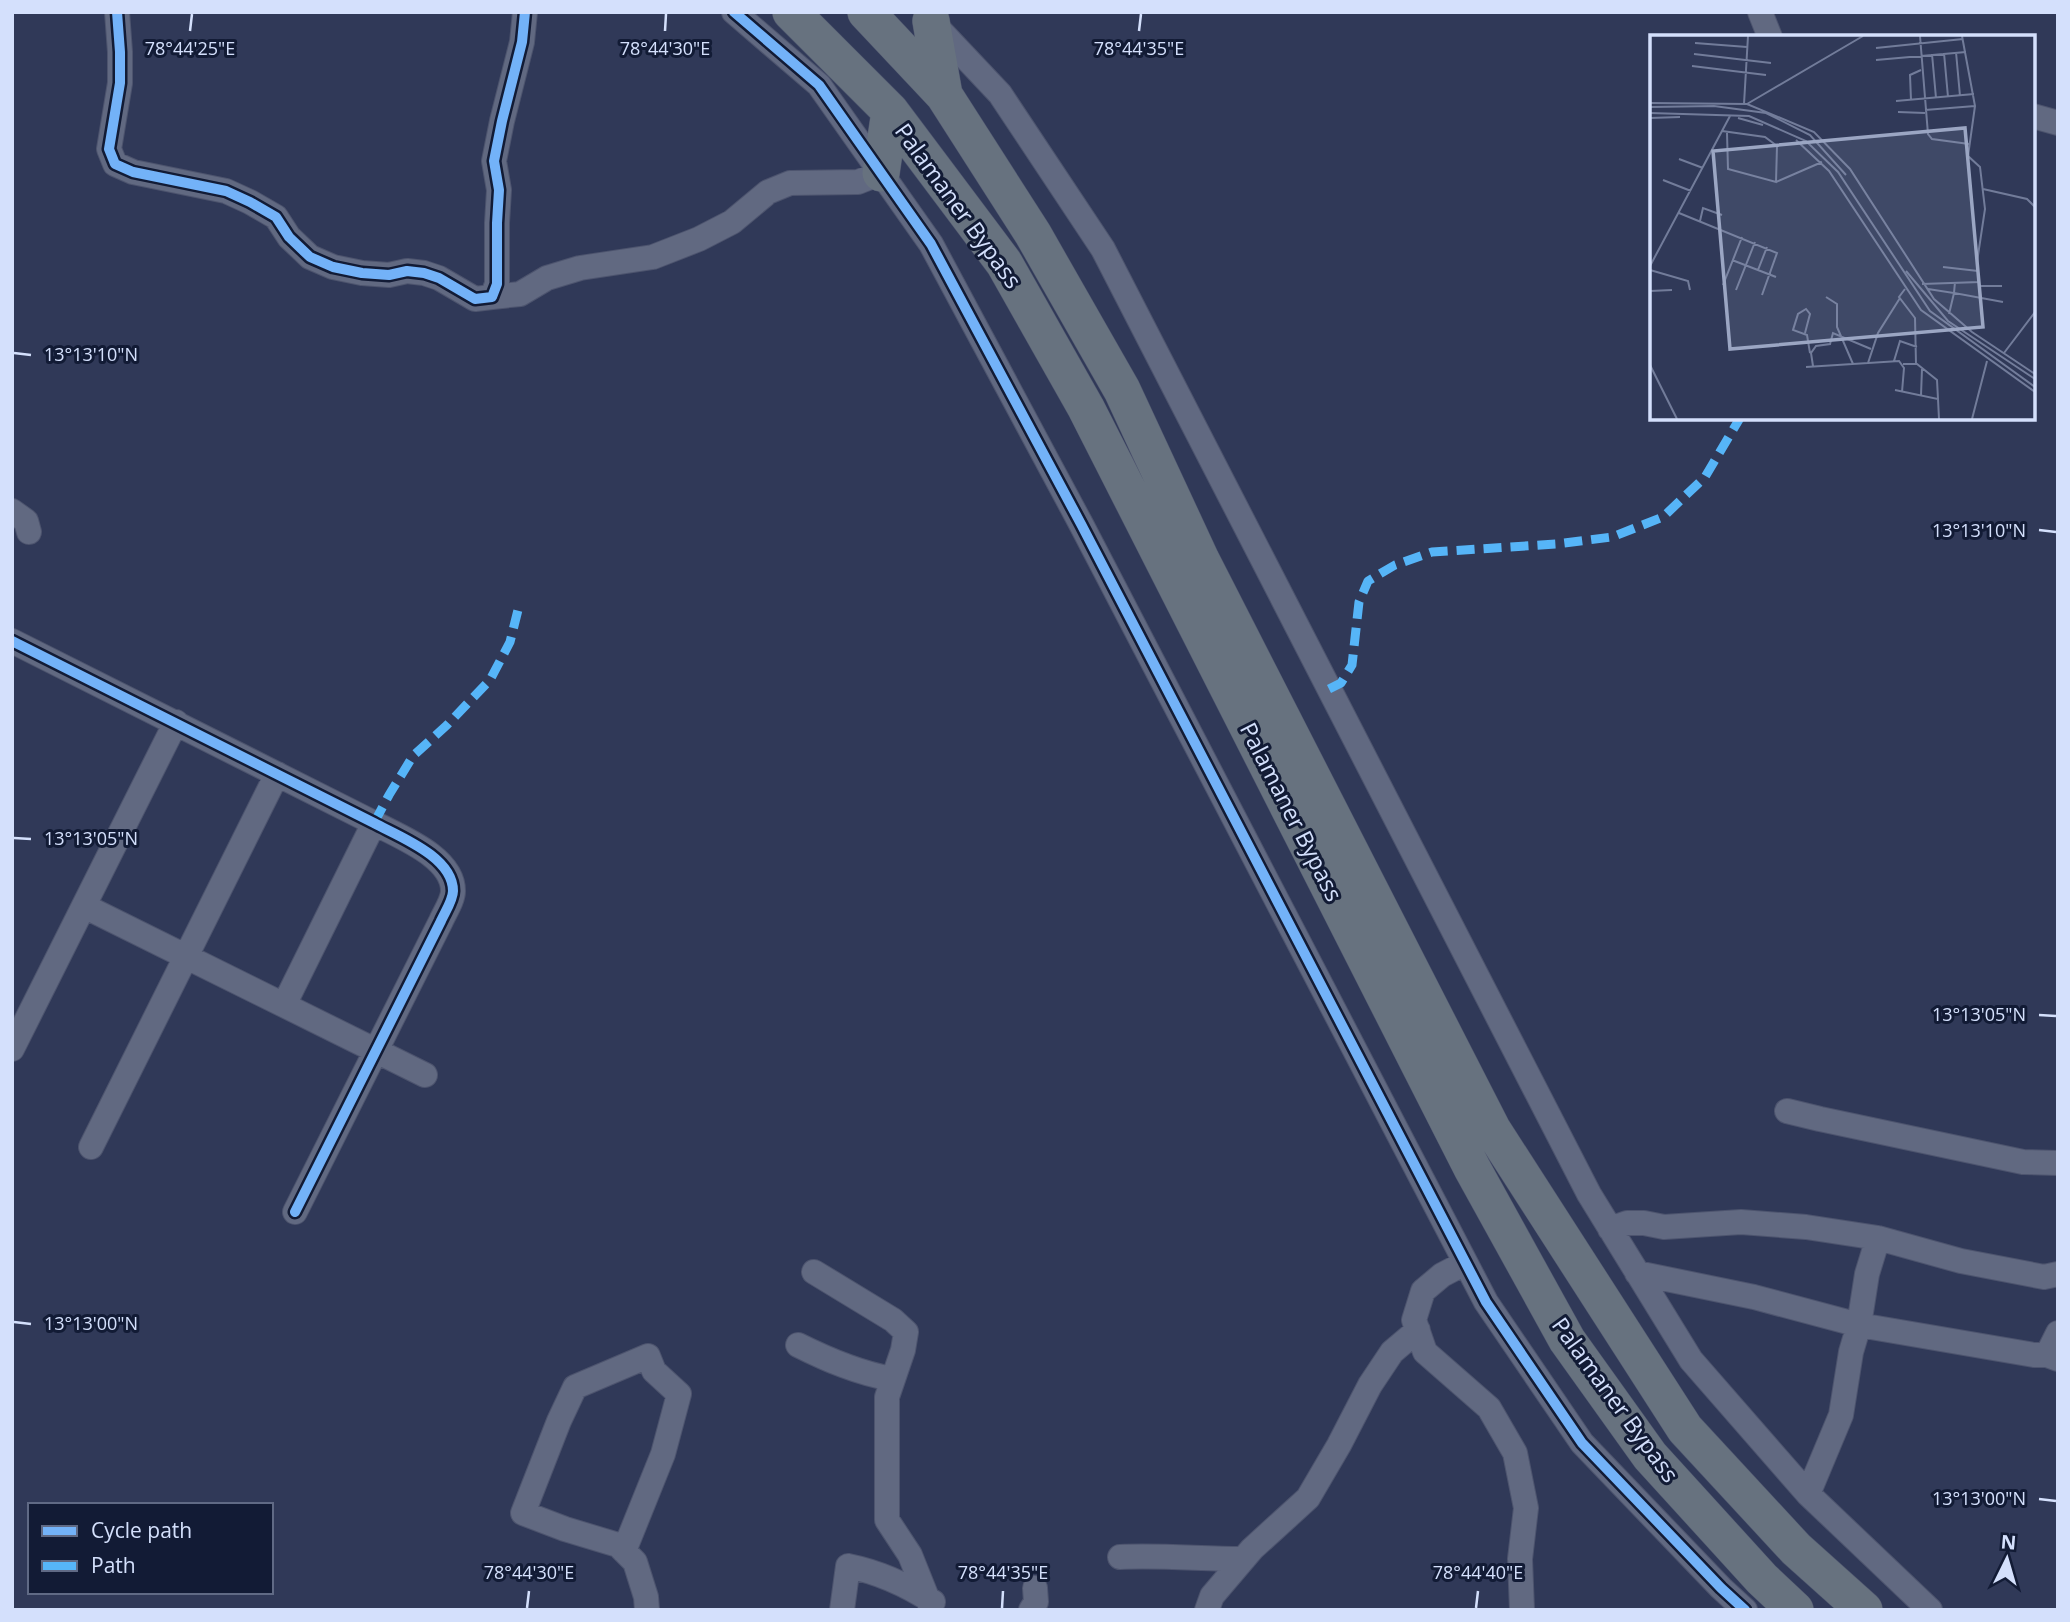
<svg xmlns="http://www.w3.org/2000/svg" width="2070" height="1622" font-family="'Open Sans',sans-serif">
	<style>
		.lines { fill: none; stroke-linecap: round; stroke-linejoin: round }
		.minor-casing { stroke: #4d546e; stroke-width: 26 }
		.highway-casing { stroke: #4d546e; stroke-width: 38 }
		.minor { stroke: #616981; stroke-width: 24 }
		.highway { stroke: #67727f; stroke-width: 37 }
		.quiet { stroke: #56b5f8; stroke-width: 9; stroke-dasharray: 18 9; stroke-linecap: butt }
		.cycleway-casing { stroke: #121b35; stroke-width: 15 }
		.cycleway { stroke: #73b2f8; stroke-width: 10 }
		.ticks { fill: none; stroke: #d4e0fc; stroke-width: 2.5 }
		.labels { text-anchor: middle; stroke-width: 6; stroke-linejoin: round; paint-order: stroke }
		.street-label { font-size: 23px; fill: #d4e0fc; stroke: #121b35 }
		.inset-road { fill: none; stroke: #727c9a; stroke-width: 2 }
		.view { fill: #9ba6c3; fill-opacity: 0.15; stroke: #9ba6c3; stroke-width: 3.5 }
		.inset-edge { fill: none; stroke: #d4e0fc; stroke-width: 3.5 }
		.ticks-label { font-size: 18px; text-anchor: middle; fill: #d4e0fc; stroke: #121b35; stroke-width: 6; stroke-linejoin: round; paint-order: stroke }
	</style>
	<rect width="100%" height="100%" fill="#303958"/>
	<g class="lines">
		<defs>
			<path id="minor" d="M117,12L120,52V83L109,149L115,164L133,172L226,191L250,202L276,217L289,237L310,257L333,267L362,273L389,275L407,271L424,273L439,278L475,299L492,297L497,284V223L499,190L494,161L502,121L522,42L525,12
				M734,12L819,85L931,244L1081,524L1486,1302L1582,1443L1721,1588L1745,1610
				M1760,12L1770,37
				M933,23L1000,94L1103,249L1589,1194L1691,1360L1808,1494L1930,1610
				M2033,116L2058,123
				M492,297L520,294L547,278L580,268L653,257L699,239L732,222L768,192L790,183L858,182L881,173
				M12,511L26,521L29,532
				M12,641L374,823C400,837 453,857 453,891C453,900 445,912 441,921L295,1212
				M84,906L425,1075
				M284,1005L374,823
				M12,1049L176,722
				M1787,1111L1820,1119L2023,1162L2058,1163
				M91,1147L277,774
				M1610,1229L1627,1223H1644L1664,1227L1741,1222L1806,1227L1878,1238L1961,1261L2044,1277L2058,1274
				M1878,1238L1867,1274L1859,1325L2034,1355H2047L2058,1359
				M1465,1263L1442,1275L1423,1291L1414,1320L1425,1352L1489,1408L1515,1453L1526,1508L1520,1559L1522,1610
				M814,1272L893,1320L906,1332L903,1350L887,1397V1520L910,1555L932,1610
				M1637,1273L1754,1297L1859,1325L1851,1352L1841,1415L1808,1494
				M798,1345C828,1360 858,1373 892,1379
				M2047,1355L2058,1333
				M624,1551L663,1454L679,1394L654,1371L648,1356L575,1387L559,1421L523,1513L565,1529L618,1545L635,1562L646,1597L647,1610
				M1120,1557C1161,1555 1202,1559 1243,1559
				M842,1610L848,1566C878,1572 907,1585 933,1602
				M1031,1610L1036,1602L1035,1588
				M1207,1610L1212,1596L1252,1549L1308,1498L1339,1445L1370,1385L1392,1352L1418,1330"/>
			<path id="highway" d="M791,12L890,111L1004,263L1086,408L1472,1168L1567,1340L1650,1456L1762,1579L1795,1610
				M866,12L944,95L1033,234L1122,390L1201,560L1492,1129L1685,1429L1796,1549L1864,1610
				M931,21L944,95
				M881,173L890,111"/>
		</defs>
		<!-- minor casing -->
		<use href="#minor" class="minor-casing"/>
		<!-- highway casing -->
		<use href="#highway" class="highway-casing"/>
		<!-- minor -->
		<use href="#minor" class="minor"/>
		<!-- highway -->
		<use href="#highway" class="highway"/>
		<!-- quiet -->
		<path class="quiet" d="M1329,689L1341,683L1352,665L1359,602L1368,581L1395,565L1432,552L1557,544L1612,537L1663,517L1705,477L1740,418
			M374,823L389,795L413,756L447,725L490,680L510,642L519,606"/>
		<defs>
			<path id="cycleway" d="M117,12L120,52V83L109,149L115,164L133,172L226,191L250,202L276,217L289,237L310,257L333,267L362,273L389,275L407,271L424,273L439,278L475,299L492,297L497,284V223L499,190L494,161L502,121L522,42L525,12
				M734,12L819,85L931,244L1081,524L1486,1302L1582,1443L1721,1588L1745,1610
				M12,641L374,823C400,837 453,857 453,891C453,900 445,912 441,921L295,1212"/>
		</defs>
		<!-- cycleway casing -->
		<use href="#cycleway" class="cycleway-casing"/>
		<!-- cycleway -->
		<use href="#cycleway" class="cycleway"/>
	</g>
	<!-- ticks -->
	<path class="ticks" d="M190,31L192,14M665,31L666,14M1139,31L1141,14M14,353L31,355M2039,530L2056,532M14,838L31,839M2039,1015L2056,1016M14,1322L31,1324M2039,1499L2056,1501M527,1608L529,1591M1002,1608L1003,1591M1476,1608L1478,1591"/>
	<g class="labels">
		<!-- street labels -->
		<g class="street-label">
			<text transform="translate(958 206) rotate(54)" y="8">Palamaner Bypass</text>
			<text transform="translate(1291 812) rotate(63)" y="8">Palamaner Bypass</text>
			<text transform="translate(1615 1400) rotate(54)" y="8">Palamaner Bypass</text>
		</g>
	</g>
	<!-- overview -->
	<g transform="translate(1650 35)">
		<rect width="385" height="385" fill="#303958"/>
		<path class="inset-road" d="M270,1L278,99L282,104L319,109M45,8L97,12M226,13L313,4M306,17L310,61M294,18L298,62M44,19L121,28M282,19L286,63M226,25L316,17M42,31L116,40M261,65L260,40L271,35M246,66L324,59M0,68L97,69L164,97L200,134L284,264L322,297L385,339M94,69L98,1M97,69L213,1M0,72L64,71L116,78L160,100L196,140M275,75L325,71M248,77L275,78M0,78L99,81L156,106L188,137L280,276L385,352M0,83L30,82M88,83L113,90M72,96L115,102L127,111L126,147L78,134L77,98M146,105L179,136L271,275L385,357M29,124L53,133M13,145L41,156M126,147L172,127M333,154L377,164L385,172M29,178L127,218L112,260M50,186L53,173L72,180M82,225L126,242M0,231L80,81M293,232L328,236M0,235L38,246L40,255M108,235L117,212M256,236L298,286L385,344M305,247L304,258L353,267M272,249L329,247L327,227L335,174L330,132L318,121L325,71L312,1M73,250L92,202M330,251H352M255,254L249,262L265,283L266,329M278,254L304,258L299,279M86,255L105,207M0,256L22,255M176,262L187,269V292L203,329M155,298L160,279L156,274L148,279L143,295L157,300L160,318M354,318L385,277M244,326L250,306L267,312M218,328L228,298L250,263M253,329H267L287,345L288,364M0,330L27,384M163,331L161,318L166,311L180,309L183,298L221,314M156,332L249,326L254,333L252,357M245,355L288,364L289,384M271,360L272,334M322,384L337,326"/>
		<path class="view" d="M315,93L333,292L80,314L63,116Z"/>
		<rect width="385" height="385" class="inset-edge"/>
	</g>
	<g class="ticks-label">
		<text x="190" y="55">78°44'25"E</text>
		<text x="665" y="55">78°44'30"E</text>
		<text x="1139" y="55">78°44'35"E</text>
		<text x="91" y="361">13°13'10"N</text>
		<text x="1979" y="537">13°13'10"N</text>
		<text x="91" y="845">13°13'05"N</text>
		<text x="1979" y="1021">13°13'05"N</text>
		<text x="91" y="1330">13°13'00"N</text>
		<text x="1979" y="1505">13°13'00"N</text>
		<text x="529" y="1579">78°44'30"E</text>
		<text x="1003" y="1579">78°44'35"E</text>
		<text x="1478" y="1579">78°44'40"E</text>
	</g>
	<!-- border -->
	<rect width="2070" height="1622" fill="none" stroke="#d4e0fc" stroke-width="28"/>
	<!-- legend -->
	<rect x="28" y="1503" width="245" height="91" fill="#121b35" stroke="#606a85" stroke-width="2"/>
	<rect x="42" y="1526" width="35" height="10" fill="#73b2f8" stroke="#606a85" stroke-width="2"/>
	<text x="91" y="1538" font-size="21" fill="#d4e0fc">Cycle path</text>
	<rect x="42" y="1561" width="35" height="10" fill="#56b5f8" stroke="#606a85" stroke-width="2"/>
	<text x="91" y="1573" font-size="21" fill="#d4e0fc">Path</text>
	<!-- north arrow -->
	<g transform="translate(2007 1559) rotate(5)" stroke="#121b35" stroke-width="5" paint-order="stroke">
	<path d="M0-5L12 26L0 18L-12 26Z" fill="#d4e0fc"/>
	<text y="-10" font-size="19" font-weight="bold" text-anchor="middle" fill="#d4e0fc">N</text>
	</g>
</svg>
